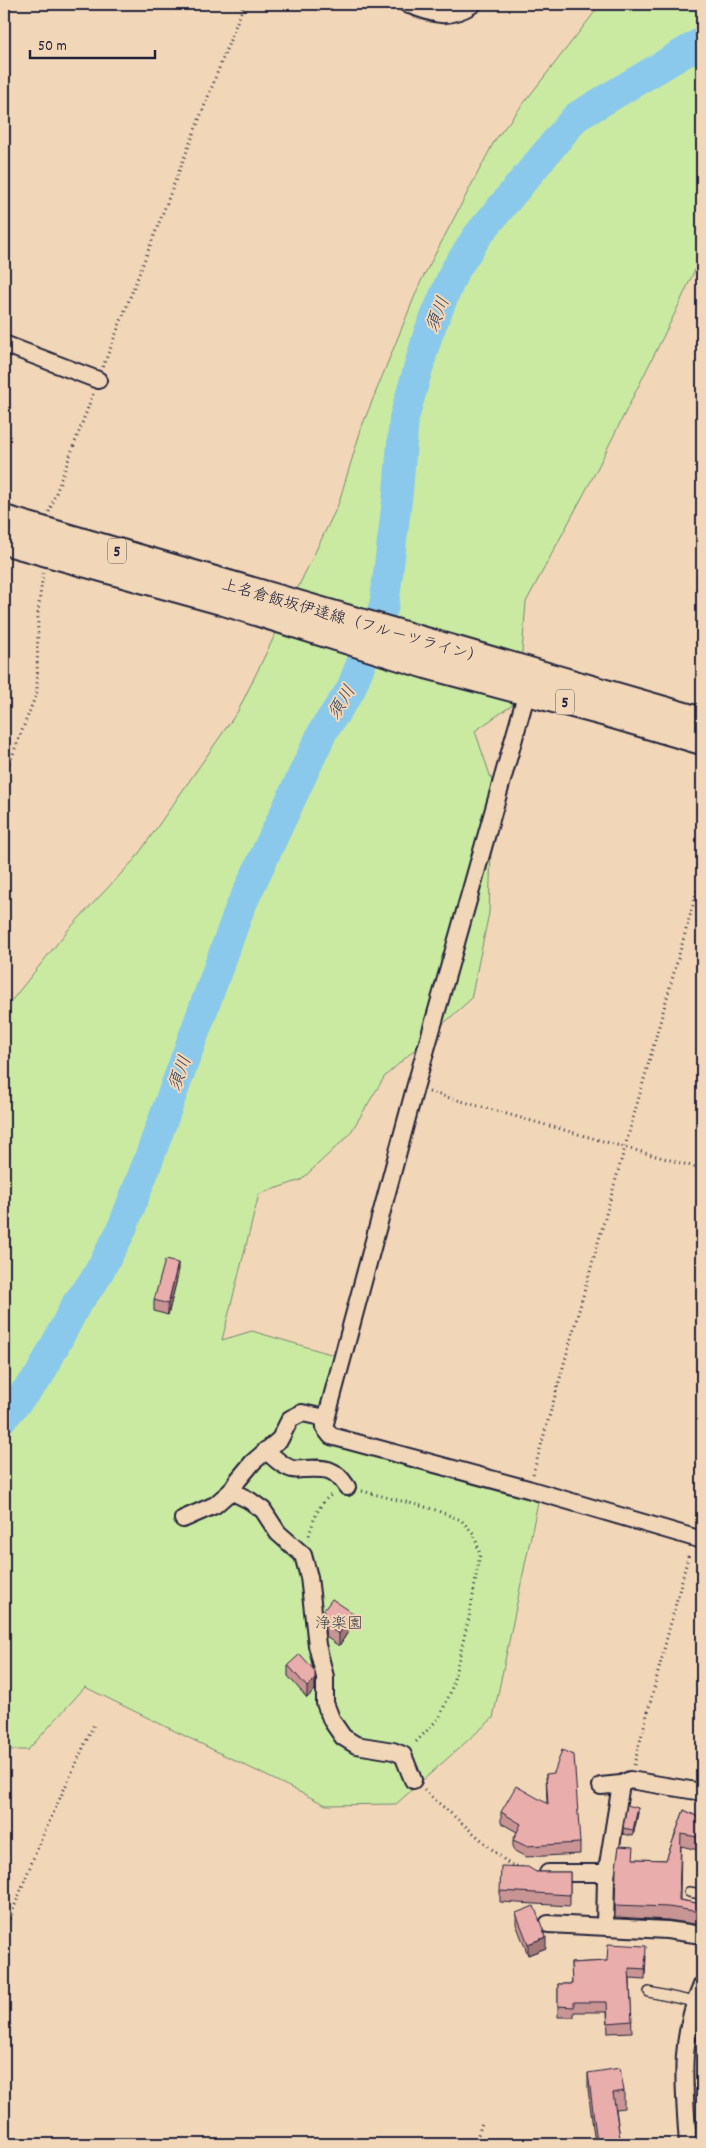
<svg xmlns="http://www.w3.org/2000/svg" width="706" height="2148" font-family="Dekko,'Klee One',sans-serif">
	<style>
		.green { fill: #caeaa2; stroke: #76866e }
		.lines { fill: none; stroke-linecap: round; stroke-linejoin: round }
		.river { stroke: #8bc9ec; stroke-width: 30 }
		.service-casing { stroke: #22223b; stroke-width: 12 }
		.minor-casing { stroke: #22223b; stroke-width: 20 }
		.primary-casing { stroke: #22223b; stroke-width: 30 }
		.path { stroke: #22223b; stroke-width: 3; stroke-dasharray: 1 4; stroke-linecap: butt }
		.service { stroke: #f1d7b8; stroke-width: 9 }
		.minor { stroke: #f1d7b8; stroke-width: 16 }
		.primary { stroke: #f1d7b8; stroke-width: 26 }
		.wall { fill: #c89594; stroke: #22223b }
		.shaded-wall { fill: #a37978; stroke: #22223b }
		.building { fill: #e9adac; stroke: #22223b }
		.labels { text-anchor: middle; stroke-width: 4; stroke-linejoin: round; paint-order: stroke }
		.shield { fill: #f1d7b8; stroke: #605860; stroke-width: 1 }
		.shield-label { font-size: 15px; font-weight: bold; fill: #22223b }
		.street-label { font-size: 16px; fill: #22223b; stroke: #f1d7b8 }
		.park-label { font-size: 16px; fill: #3b404a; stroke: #f1d7b8 }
		.water-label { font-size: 18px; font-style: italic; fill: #37435e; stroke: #f1d7b8 }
	</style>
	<rect width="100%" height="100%" fill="#f1d7b8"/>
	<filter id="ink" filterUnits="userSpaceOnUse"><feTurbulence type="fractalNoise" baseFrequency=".02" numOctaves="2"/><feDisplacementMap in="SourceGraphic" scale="10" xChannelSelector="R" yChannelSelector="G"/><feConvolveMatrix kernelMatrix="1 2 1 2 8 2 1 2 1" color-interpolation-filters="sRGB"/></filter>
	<g filter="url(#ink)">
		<!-- green -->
		<path class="green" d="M601,4H702V254L675,313L594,475L526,602L518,701L475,731L493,784L489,913L471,999L385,1076L349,1135L301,1180L259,1194L222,1340L252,1331L334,1355L314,1429L327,1444L538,1502L493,1718L396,1804L326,1805L85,1687L28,1750H4V1010L68,930L135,859L238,711L338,505L362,426L420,283L495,140Z"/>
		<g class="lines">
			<!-- river -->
			<path class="river" d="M4,1417L39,1376L77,1303L94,1281L121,1231L148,1161L240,908L323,731L350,691L384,606L398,492L404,418L428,334L454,272L478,235L576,117L702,42"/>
			<defs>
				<path id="service" d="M689,1892L702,1894
					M649,1992L695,2002"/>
				<path id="minor" d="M407,4C434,14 447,21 473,4
					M4,344L98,380
					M527,692L415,1088L324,1427L331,1436L528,1489L702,1540
					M266,1450C273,1457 282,1466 292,1469C295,1470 300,1469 303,1469C325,1468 334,1467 347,1487
					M231,1491L249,1500L263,1510L278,1533L303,1555L309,1577L317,1645L325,1677V1703L332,1721L343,1737L356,1745L393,1751L403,1755L413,1780
					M183,1519L215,1505L231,1491L238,1480L253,1462L280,1439L290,1419L302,1413L326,1418
					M601,1786L621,1784L630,1780L702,1792
					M548,1873H606
					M548,1924L667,1930L702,1935
					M605,1927L606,1877L621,1784
					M688,2144C684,2086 678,2041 702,1985"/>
				<path id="primary" d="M4,519L702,721
					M4,541L221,601L426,665L610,714L702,741"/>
			</defs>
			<!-- service casing -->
			<use href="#service" class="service-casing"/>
			<!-- minor casing -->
			<use href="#minor" class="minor-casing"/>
			<!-- primary casing -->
			<use href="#primary" class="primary-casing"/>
			<!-- path -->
			<path class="path" d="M103,367L244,4
				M49,512L93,394
				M4,777L37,692L38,612L43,573
				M429,1092L702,1169
				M533,1474L702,873
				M362,1491L433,1509L461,1520L474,1534L480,1554L470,1613L451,1691L439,1718L414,1744
				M308,1540C312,1524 318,1502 333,1494
				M634,1765L689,1553
				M424,1790L509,1864L524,1868
				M4,1933L39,1844L95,1722
				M475,2144L482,2123"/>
			<!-- service -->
			<use href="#service" class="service"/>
			<!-- minor -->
			<use href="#minor" class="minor"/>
			<!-- primary -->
			<use href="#primary" class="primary"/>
		</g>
		<!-- wall -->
		<path class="wall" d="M178,1275L168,1315L154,1311V1300Z
			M324,1610L353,1624L339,1646L326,1637L324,1622Z
			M288,1665L315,1690L307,1698L288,1676Z
			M546,1774L580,1843V1854L526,1857L513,1850V1840L517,1832L501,1823V1812L547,1804Z
			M684,1810L702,1819V1851L681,1846L680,1900L702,1904V1917L701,1925L668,1920L615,1917L616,1868L634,1859L666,1860Z
			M638,1813L633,1836L623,1834V1828Z
			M536,1872H570V1906L500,1902V1891Z
			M516,1913L546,1948L528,1955L516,1924Z
			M646,1956L645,1979L630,1978L632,2032L608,2033L607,2012H574V2017H558V1984H572L571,1963L607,1961Z
			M588,2073L624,2091V2108L616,2109L620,2138V2144H595L588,2089Z"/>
		<!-- shaded-wall -->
		<path class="shaded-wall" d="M178,1263V1275L168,1315V1304Z
			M353,1613V1624L339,1646V1634Z
			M315,1679V1690L307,1698V1687Z
			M638,1808V1813L633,1836V1830Z
			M702,1904V1917L701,1925V1912Z
			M546,1937V1948L528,1955V1944Z"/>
		<!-- building -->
		<path class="building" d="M165,1260L178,1263L168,1304L154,1300Z
			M332,1599L353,1613L339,1634L326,1626L324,1610Z
			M300,1654L315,1671V1679L307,1687L288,1665Z
			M562,1750L574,1755L580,1843L526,1846L513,1840L521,1824L501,1812L516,1786L548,1804L546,1774L554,1773Z
			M627,1805L638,1808L633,1830L623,1828Z
			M684,1810L702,1819V1838L681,1834L679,1900L702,1904L701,1912L668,1907L615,1905L616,1868L619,1846L634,1847L633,1859L666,1860Z
			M501,1866L528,1867L536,1872H570V1895L500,1891Z
			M534,1906L546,1937L528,1944L516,1913Z
			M608,1944L646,1946L645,1969L629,1968L632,2021L608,2023L607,2002H574V2007L558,2006V1984H572L571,1963L607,1961Z
			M620,2068L624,2091L613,2093L620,2138L597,2142L588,2073Z"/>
	</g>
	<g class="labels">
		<!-- shield labels -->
		<g class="shield">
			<rect x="108" y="538.5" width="18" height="25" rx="4"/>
			<rect x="556" y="689.5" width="18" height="25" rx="4"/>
		</g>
		<g class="shield-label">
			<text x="117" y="556">5</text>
			<text x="565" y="707">5</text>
		</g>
		<!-- street labels -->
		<g class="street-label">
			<text transform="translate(353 620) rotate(16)" y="6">上名倉飯坂伊達線（フルーツライン）</text>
		</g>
		<!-- park labels -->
		<g class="park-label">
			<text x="339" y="1628">浄楽園</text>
		</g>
		<!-- water labels -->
		<g class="water-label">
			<text transform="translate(437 314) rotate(-68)" y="6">須川</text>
			<text transform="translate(341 702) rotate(-59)" y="6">須川</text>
			<text transform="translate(179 1073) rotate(-70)" y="6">須川</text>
		</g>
	</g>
	<!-- margin -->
	<rect width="706" height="2148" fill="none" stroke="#f1d7b8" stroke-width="20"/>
	<rect x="10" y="10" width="686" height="2128" fill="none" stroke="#22223b" stroke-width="2" filter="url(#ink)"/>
	<!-- scale -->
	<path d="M30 50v8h125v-8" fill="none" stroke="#22223b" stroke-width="2.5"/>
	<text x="38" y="50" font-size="15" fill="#22223b" stroke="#f1d7b8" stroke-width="4" paint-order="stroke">50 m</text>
</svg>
